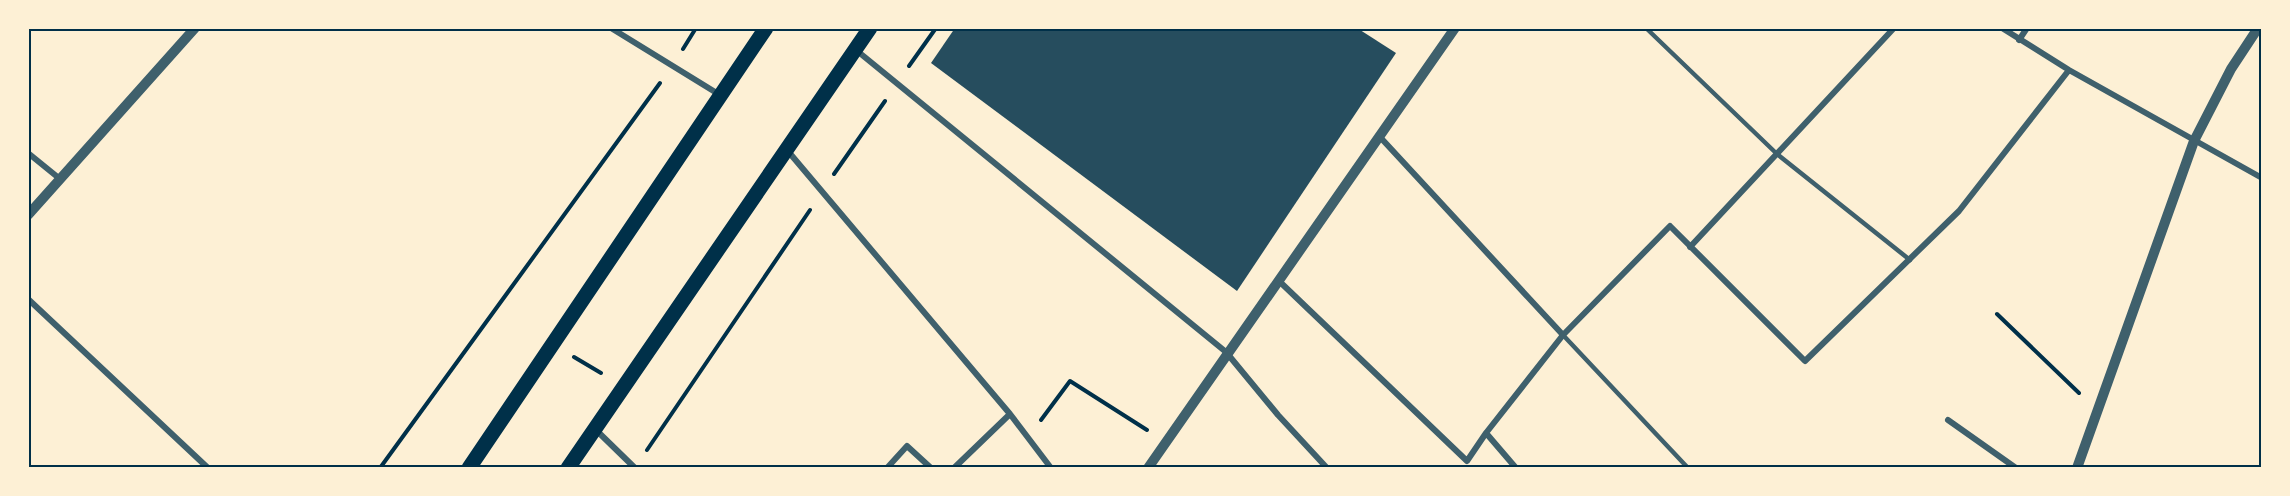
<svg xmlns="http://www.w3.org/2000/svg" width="2290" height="496" font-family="'PT Sans',sans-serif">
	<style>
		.building { fill: #264d5e }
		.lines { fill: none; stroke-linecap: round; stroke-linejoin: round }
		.path { stroke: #003049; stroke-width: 4 }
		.service { stroke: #3f606c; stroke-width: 4.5 }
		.minor { stroke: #3f606c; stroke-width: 6 }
		.tertiary { stroke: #3f606c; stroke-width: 10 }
		.primary { stroke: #003049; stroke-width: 15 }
		.neatline { fill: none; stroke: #003049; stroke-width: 2 }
	</style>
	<rect width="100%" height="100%" fill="#fdf0d5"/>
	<!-- building -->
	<path class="building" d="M955,28H1357L1396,53L1237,291L931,63Z"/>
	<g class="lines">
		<!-- path -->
		<path class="path" d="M683,49L696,28
			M909,66L936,28
			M834,174L885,101
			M1997,314L2079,393
			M574,357L601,373
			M1041,420L1070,381L1147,430
			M647,450L810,210
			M380,468L660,83"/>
		<!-- service -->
		<path class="service" d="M1646,28L1777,154L1910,260
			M1563,335L1688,468"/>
		<!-- minor -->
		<path class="minor" d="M611,28L720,95
			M2002,28L2069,70L2262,178
			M2019,40L2027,28
			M856,50L1226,352L1278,415L1327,468
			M1380,137L1563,335
			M787,150L1010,414L1051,468
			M28,153L60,179
			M1690,247L1894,28
			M1279,281L1467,461L1486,433
			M28,299L208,468
			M1948,420L2016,468
			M595,429L635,468
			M887,468L907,446L931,468
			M954,468L1010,414
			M1516,468L1486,433L1563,335L1670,226L1805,361L1959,211L2069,70"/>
		<!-- tertiary -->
		<path class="tertiary" d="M28,215L195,28
			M1148,468L1455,28
			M2077,468L2194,141L2231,69L2258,28"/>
		<!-- primary -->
		<path class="primary" d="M469,468L766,28
			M568,468L870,28"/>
	</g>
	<!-- border -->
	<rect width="2290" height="496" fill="none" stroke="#fdf0d5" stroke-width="60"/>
	<rect x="30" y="30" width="2230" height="436" class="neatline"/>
</svg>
